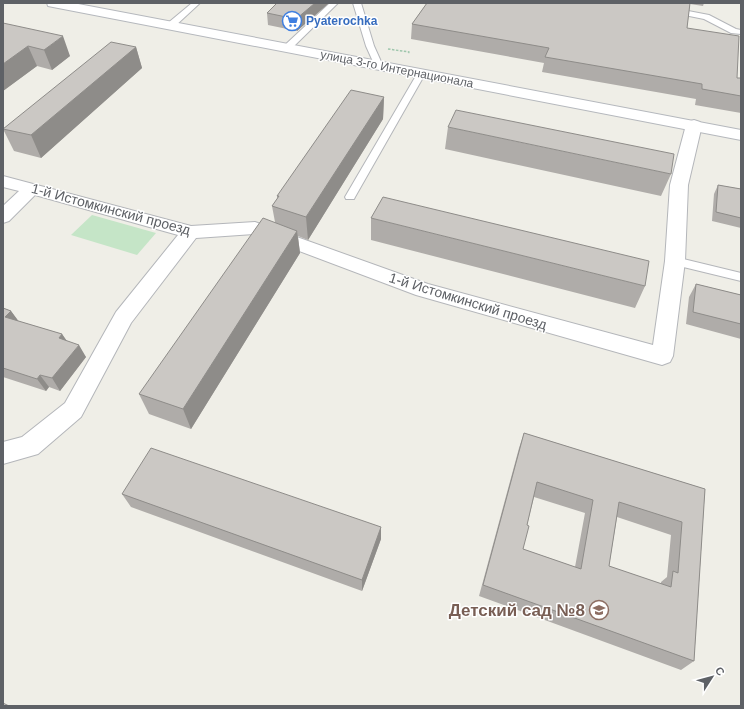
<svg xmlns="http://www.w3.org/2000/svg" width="744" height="709" font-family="Helvetica,sans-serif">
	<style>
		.green { fill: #c5e5c7 }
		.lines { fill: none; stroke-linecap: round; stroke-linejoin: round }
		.service-casing { stroke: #b4b6ba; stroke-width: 2 }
		.minor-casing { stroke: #b4b6ba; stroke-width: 2 }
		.secondary-casing { stroke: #b5b8bd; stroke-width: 2 }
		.path { stroke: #9ec6ac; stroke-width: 1.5; stroke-dasharray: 2.5 1.5; stroke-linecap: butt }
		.service { fill: #fff; fill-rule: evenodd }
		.minor { fill: #fff; fill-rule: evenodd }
		.secondary { fill: #fff; fill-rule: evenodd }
		.wall { fill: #afaca9; fill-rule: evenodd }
		.shaded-wall { fill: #8e8c89 }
		.building { fill: #cbc8c4; stroke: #8e8c89; fill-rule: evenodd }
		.labels { text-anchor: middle; stroke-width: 3; stroke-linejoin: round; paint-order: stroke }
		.far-shop-label { font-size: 12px; font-weight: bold; fill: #366cbe; stroke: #fff; text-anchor: start }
		.far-street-label { font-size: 12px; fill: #5e6166; stroke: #fff }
		.street-label { font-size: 14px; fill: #5e6166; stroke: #fff }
		.near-education-label { font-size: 17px; font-weight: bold; fill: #785e54; stroke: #fff; text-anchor: end }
	</style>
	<rect width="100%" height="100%" fill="#efeee7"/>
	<!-- green -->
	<path class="green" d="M92,215L156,233L137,255L71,235Z"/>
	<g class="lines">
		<defs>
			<path id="service" d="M192,3H200L174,27H168V23Z
				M330,3H338L291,49H285L284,47L285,45Z
				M353,3H361L374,46L383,66L382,68H376L375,66L366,46Z
				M649,3H657V5L709,15L736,29L741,30V34L731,33L704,19L650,8Z
				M421,71L425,74L355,197L354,199H346L345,197L417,74Z
				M675,257L741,273V281L671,264L669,261L671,258Z"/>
			<path id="minor" d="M694,120L700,122L702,125L688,185L685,261L673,356L670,362L662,365L416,295L254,234L196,238L131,323L81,417L38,454L3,464V442L22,437L65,403L116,312L178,235L35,195L9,221L3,223V206L19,191L3,187V176L191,226L255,222L428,284L653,345L665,261L670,185L686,125L688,122Z"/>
			<path id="secondary" d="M47,3H73L741,130V140L53,7L48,6Z"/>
		</defs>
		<!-- service casing -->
		<use href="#service" class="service-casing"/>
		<!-- minor casing -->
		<use href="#minor" class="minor-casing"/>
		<!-- secondary casing -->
		<use href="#secondary" class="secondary-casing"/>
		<!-- path -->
		<path class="path" d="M388,49L409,52L408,54"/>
		<!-- service -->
		<use href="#service" class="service"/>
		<!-- minor -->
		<use href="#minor" class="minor"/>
		<!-- secondary -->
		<use href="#secondary" class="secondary"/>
	</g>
	<!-- wall -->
	<path class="wall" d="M277,3H329L297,31L268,25L267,13Z
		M427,3H704L703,6L690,4L687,28L737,78H741V113L695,105L696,99L542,72L544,63L411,39L412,24Z
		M3,23L70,56L52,70L37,66L3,91Z
		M136,47L142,68L41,158L14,151L3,129Z
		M384,97L383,119L308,240L298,236L300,253L191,429L149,414L139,394L275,222L272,206L277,199V196Z
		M448,127L671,174L661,196L445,149Z
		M718,185L741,189V228L712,221L714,194Z
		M371,218L645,286L635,308L371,240Z
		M696,284L741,295V339L686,324L689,297Z
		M3,308L11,311L18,321L62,334L67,341L86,357L60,391L49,387L46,391L3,377Z
		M524,433L705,489L694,661L681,670L479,596L519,448ZM534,497L585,513L575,567L523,549L527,525ZM617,517L671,535L667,577L661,582V584L609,566Z
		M122,494L381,527V539L362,591L131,507Z"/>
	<!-- shaded-wall -->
	<path class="shaded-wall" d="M315,3H329L297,31L296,19Z
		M63,36L70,56L52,70L44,50Z
		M28,46L37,66L3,91V64Z
		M136,47L142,68L41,158L31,135Z
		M384,97L383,119L308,240L306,217Z
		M297,231L300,253L191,429L183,409Z
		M11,311L20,323L5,317Z
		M62,334L70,346L59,338Z
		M79,345L86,357L60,391L52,378Z
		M40,375L49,387L46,391L37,379Z
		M381,527V539L362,591V580Z"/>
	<!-- building -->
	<path class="building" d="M277,3H315L296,19L267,13Z
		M427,3H690L687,28L739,36L737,78H741V96L702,89V84L545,57L549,48L412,24Z
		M3,23L63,36L44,50L28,46L3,64Z
		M111,42L136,47L31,135L3,129Z
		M351,90L384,97L306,217L272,206L279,196H277Z
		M456,110L674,154L671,174L448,127Z
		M718,185L741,189V218L716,212Z
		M383,197L649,261L645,286L371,218Z
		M263,218L297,231L183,409L139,394Z
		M696,284L741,295V324L693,312Z
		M3,308L11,311L5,317L62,334L59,338L79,345L52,378L40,375L37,379L3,368Z
		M524,433L705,489L694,661L483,585ZM537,482L593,500L581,569L523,549L529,526L527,525ZM619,502L682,522L678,573L673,571L671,587L609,566Z
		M151,448L381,527L362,580L122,494Z
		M3,703L9,706H3Z"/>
	<!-- icons -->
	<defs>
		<symbol id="supermarket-ring" viewBox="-11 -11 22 22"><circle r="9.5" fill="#fff" stroke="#3f7fe0" stroke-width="1.5"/><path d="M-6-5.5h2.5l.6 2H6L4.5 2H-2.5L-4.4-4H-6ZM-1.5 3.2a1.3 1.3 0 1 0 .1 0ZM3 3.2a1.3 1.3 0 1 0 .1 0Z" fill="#3f7fe0"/></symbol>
		<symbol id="school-ring" viewBox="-11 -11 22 22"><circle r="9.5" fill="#fff" stroke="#8d6e63" stroke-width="1.5"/><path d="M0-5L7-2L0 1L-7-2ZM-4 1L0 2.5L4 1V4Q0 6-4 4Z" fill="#8d6e63"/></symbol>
	</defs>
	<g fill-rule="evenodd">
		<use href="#supermarket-ring" x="281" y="10" width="22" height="22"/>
		<use href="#school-ring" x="588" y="599" width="22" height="22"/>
	</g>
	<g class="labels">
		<!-- far-shop labels -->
		<g class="far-shop-label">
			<text x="306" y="25">Pyaterochka</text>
		</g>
		<!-- far-street labels -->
		<g class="far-street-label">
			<text transform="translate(397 69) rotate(11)" y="4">улица 3-го Интернационала</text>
		</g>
		<!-- street labels -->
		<g class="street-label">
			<text transform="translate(111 209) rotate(15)" y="5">1-й Истомкинский проезд</text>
			<text transform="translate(468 301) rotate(17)" y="5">1-й Истомкинский проезд</text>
		</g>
		<!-- near-education labels -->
		<g class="near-education-label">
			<text x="585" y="616">Детский сад №8</text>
		</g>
	</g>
	<!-- border -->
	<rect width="744" height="709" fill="none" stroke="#5e6166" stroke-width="8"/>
	<!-- north arrow -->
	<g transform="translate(712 677) rotate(54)" stroke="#ffffff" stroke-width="3" paint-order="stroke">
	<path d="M0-3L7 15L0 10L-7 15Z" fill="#5e6166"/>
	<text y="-6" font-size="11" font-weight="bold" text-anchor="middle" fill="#5e6166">С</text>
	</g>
</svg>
